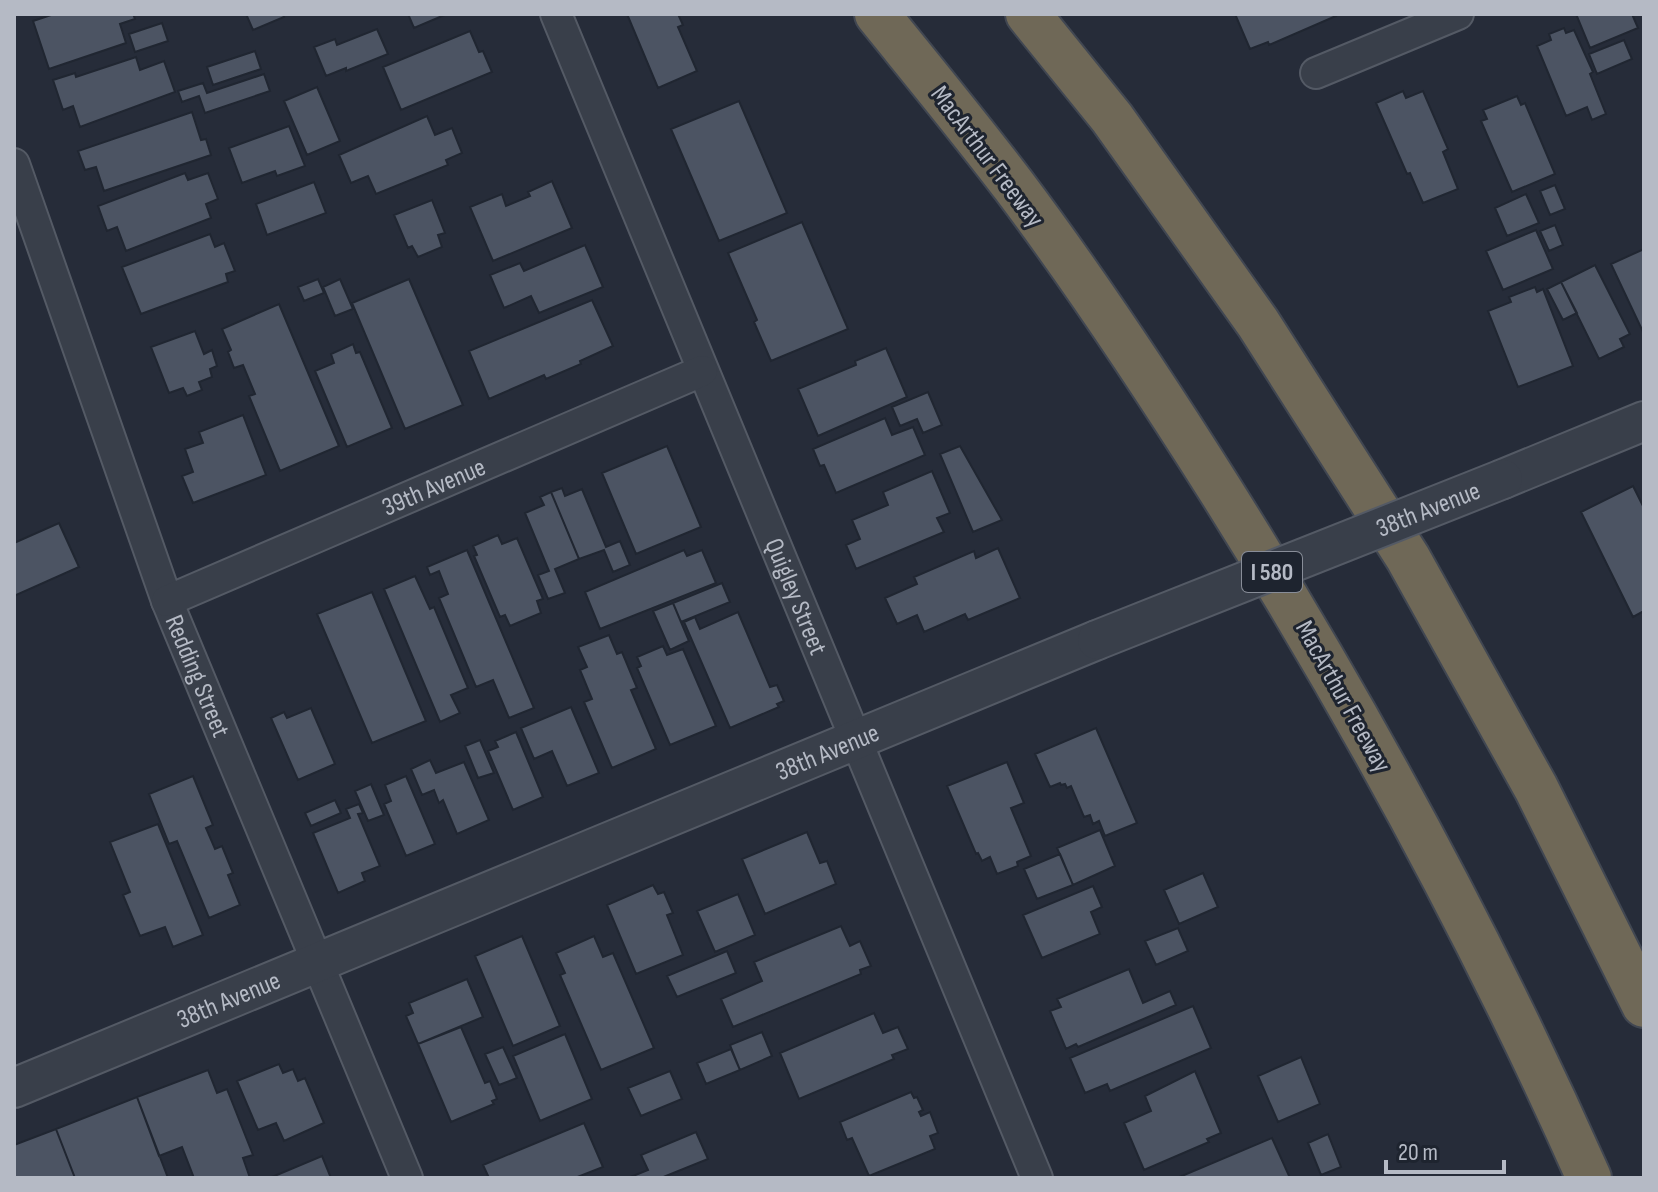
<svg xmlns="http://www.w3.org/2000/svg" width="1658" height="1192" font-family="'Sofia Sans Condensed',sans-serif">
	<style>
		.building { fill: #4c5463; stroke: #202631; stroke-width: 2 }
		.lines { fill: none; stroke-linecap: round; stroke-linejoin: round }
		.minor-casing { stroke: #545a65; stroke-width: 34 }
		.tertiary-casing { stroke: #545a65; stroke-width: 42 }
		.motorway-casing { stroke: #414752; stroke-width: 48 }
		.minor { stroke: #393f4a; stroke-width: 30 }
		.tertiary { stroke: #393f4a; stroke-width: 38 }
		.motorway { stroke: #6f6857; stroke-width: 44 }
		.tertiary-bridge-casing { stroke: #545a65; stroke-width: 42; stroke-linecap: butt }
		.tertiary-bridge { stroke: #393f4a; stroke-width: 38 }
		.labels { text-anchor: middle; stroke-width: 6; stroke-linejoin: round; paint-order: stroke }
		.shield { fill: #1e242f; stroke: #888d98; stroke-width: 2 }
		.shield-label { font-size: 24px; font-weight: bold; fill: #b5bac5 }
		.street-label { font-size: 26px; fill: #b5bac5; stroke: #1e242f }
	</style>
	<rect width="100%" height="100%" fill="#262c39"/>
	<!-- building -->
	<path class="building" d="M54,14H133L135,19L120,24L126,43L49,69L33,21Z
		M246,14H283L284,17L253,30Z
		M408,14H447L414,28Z
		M627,14H678L683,25L678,27L697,71L658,88Z
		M1235,14H1335L1336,16L1269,45L1268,42L1250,49Z
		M1576,14H1632L1638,28L1590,48Z
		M162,23L168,41L135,52L129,34Z
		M1564,28L1566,33L1574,30L1593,72L1590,74L1606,114L1592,120L1587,107L1566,116L1537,46L1551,40L1549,34Z
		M377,29L388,54L346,71V68L326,76L314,47L335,39L337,45Z
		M470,31L479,52L483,51L492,72L401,110L383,67Z
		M1624,40L1632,59L1597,74L1589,54Z
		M255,51L261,69L213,85L207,67Z
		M136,57L140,70L164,61L175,92L80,127L73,106L63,110L53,80L75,73L76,77Z
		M264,74L270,91L205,113L199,96L182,102L178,91L203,83L207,93Z
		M317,87L340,141L307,155L284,101Z
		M1403,91L1406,98L1423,91L1448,149L1443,152L1458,189L1423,203L1410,173L1407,174L1376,103Z
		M1517,96L1521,105L1525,103L1555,174L1512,192L1481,121L1487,119L1483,110Z
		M739,101L787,213L719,241L671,129Z
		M192,112L201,140L206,139L211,155L104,191L96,167L85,170L78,151Z
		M427,116L435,135L452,128L462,153L446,160L448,165L376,194L368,176L351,183L339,155Z
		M289,126L305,166L277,176L275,171L242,183L229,148Z
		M185,173L188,180L208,173L218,199L206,204L211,218L126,251L117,227L107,231L98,206Z
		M552,181L572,228L493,261L470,207L502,194L506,206L530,196L528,192Z
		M314,182L326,213L267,235L256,204Z
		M1555,185L1565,209L1550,215L1540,191Z
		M1526,194L1539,223L1507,236L1495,208Z
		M432,200L445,233L438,235L442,247L418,257L412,246L408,248L394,215Z
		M802,222L848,329L771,361L754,322L757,320L728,253Z
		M1555,225L1563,245L1549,251L1540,231Z
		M1536,230L1553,269L1503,290L1486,251Z
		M210,234L215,247L224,243L235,271L226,274L228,282L141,314L122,267Z
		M585,245L603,287L539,313L531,296L504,308L490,275L520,263L524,271Z
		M1644,249V334L1611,264Z
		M1595,265L1630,334L1620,339L1624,347L1599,359L1561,282Z
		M318,279L324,293L304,301L298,287Z
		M340,279L353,309L335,316L323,287Z
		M409,279L463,405L405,429L352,303Z
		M1561,282L1577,313L1563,320L1547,289Z
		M1535,287L1537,292L1543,289L1573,366L1518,387L1488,311L1511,302L1509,297Z
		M592,300L613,346L580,361L581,364L546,379L544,375L489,399L469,351Z
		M279,304L339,446L280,471L249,396L255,394L243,365L234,368L228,352L231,350L222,329Z
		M195,331L204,354L212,350L217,366L210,369L212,377L199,382L202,390L187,396L183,388L169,393L151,347Z
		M353,344L356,353L360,352L392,428L347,447L315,371L334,363L331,354Z
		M886,348L907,397L818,436L798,389L856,365L855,361Z
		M928,392L942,425L923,433L917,419L900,426L892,407Z
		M243,415L266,475L193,503L182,476L193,472L185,449L203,443L199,432Z
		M885,418L892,435L913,427L925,455L836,493L824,465L820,466L813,449Z
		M667,446L701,527L636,554L602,473Z
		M960,446L1002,520L973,532L940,454Z
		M932,471L950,513L937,518L944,532L856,569L846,545L860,539L852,520L888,505L883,492Z
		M1633,486L1644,508V611L1633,617L1581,512Z
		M562,488L565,496L582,489L606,547L620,541L630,565L613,572L604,550L579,559L551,492Z
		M551,492L579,559L555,569L565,593L548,599L538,575L549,571L525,513L544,505L540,497Z
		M59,523L79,567L14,596V543Z
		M498,535L502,544L517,538L543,599L537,601L541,613L510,626L505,615L500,617L474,556L477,555L473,546Z
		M998,548L1020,598L968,620L965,614L924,632L917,615L897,624L885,598L917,584L914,577L974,551L976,558Z
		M467,550L534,708L509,718L493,680L476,687L439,598L448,594L439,571L430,575L427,567Z
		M684,550L687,556L702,550L716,583L600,629L585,592Z
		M415,576L430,609L434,607L468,688L451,695L460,713L440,722L384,589Z
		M722,583L730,602L681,622L673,603Z
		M372,592L426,721L372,743L317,614Z
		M673,603L689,641L670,650L653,611Z
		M738,612L770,687L777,685L784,701L777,704L779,707L730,728L684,622L695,617L700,629Z
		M609,635L617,654L622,652L637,688L631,690L656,749L612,768L584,702L592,699L580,670L587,667L578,647Z
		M663,646L667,655L683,649L716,726L670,745L637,668L641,666L637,657Z
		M571,707L599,773L567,786L552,751L534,759L521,728Z
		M311,708L335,764L298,780L271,718L284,712L287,718Z
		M1096,728L1137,823L1105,836L1099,821L1093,824L1090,815L1084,817L1071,786L1067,788L1065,784L1061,785L1060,783L1050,787L1035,754Z
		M516,732L543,797L513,810L488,751L498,747L495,741Z
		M480,740L494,773L478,778L465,746Z
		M430,760L436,773L464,762L489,820L457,834L443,800L439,803L434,790L422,795L411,769Z
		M1007,762L1024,803L1011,808L1031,856L1017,862L1018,866L997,874L990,857L982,861L978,853L976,854L947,786Z
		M193,776L213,825L206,828L215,849L222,846L233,873L228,875L240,905L209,918L177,841L169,844L149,794Z
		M406,776L435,844L406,856L384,804L391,801L385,785Z
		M371,784L384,815L368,821L355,791Z
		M335,800L341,813L311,826L305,813Z
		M359,804L363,813L358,814L380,866L362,873L365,881L338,893L313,833L350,818L346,809Z
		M158,824L203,935L173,947L165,927L140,936L123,895L130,892L110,842Z
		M1100,830L1115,866L1073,885L1057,848Z
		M807,832L820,863L827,861L836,884L765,914L742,859Z
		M1060,854L1073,885L1037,899L1024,869Z
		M1203,873L1218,907L1179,924L1164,890Z
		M653,885L658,894L664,892L673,913L667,915L683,955L636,974L607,905Z
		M1093,886L1102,907L1091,912L1100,934L1042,958L1023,915Z
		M738,894L755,935L715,952L697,911Z
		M841,926L850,946L860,941L871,966L860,970L861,974L733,1027L721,999L762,981L754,962Z
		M1178,928L1188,951L1156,965L1145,941Z
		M522,936L560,1026L513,1046L475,956Z
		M594,936L603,957L613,953L654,1048L601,1070L560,975L565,973L556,953Z
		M727,951L736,973L677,997L667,976Z
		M1129,969L1143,1003L1170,991L1176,1005L1078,1047L1076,1044L1066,1049L1050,1011L1061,1007L1057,999Z
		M467,979L483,1017L418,1044L406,1016L413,1013L409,1003Z
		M1193,1006L1211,1048L1110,1091L1107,1084L1085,1093L1070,1058Z
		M874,1013L883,1033L898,1027L908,1049L892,1055L894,1059L799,1099L780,1053Z
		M461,1027L485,1083L490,1081L497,1099L492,1101L494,1104L451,1122L418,1044Z
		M762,1032L772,1056L740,1070L730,1045Z
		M565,1034L592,1099L540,1121L513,1056Z
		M503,1047L517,1078L499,1085L485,1054Z
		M731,1049L740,1070L706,1084L697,1063Z
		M1301,1057L1320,1104L1278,1122L1258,1076Z
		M279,1064L283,1073L293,1069L298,1081L305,1078L324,1123L284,1141L276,1123L258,1130L237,1081Z
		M208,1070L217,1093L227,1089L253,1155L243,1158L250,1178H194L182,1147L159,1156L137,1097Z
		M670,1071L682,1099L641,1116L628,1088Z
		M1195,1071L1221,1133L1207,1139L1209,1142L1144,1170L1124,1123L1151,1111L1145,1096Z
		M911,1092L914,1098L917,1097L923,1110L919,1112L921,1116L930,1112L938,1133L930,1136L935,1149L869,1176L852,1138L847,1140L840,1122Z
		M137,1097L168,1178H75L56,1129Z
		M584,1123L603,1167L575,1178H489L483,1165Z
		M56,1129L75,1178H14V1145Z
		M696,1132L708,1159L661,1178H628L648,1170L641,1155Z
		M1328,1134L1341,1167L1321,1175L1308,1143Z
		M1272,1138L1290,1178H1177Z
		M322,1156L331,1178L272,1177Z"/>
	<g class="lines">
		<defs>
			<g id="minor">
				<path id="s1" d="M556,14L1037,1178"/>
				<path d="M1316,73L1458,14"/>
				<path id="s2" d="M14,164L167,601L407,1178"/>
				<path id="s3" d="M167,601L702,371"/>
			</g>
			<g id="tertiary">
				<path d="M1503,479L1644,421"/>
				<path id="s4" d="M14,1088L1097,640"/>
			</g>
			<path id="motorway" d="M877,14C923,71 970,128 1014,186C1087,283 1154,385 1219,488C1358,709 1483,939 1589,1178
				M1028,14L1112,118L1258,323L1408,558L1536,788L1644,1005"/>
		</defs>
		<!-- minor casing -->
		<use href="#minor" class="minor-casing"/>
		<!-- tertiary casing -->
		<use href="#tertiary" class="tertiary-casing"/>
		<!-- motorway casing -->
		<use href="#motorway" class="motorway-casing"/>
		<!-- minor -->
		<use href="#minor" class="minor"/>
		<!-- tertiary -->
		<use href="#tertiary" class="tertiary"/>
		<!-- motorway -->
		<use href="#motorway" class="motorway"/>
		<defs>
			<g id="tertiary-bridge">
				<path id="s5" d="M1097,640L1503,479"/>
			</g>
		</defs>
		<!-- tertiary-bridge casing -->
		<use href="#tertiary-bridge" class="tertiary-bridge-casing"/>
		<!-- tertiary-bridge -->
		<use href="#tertiary-bridge" class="tertiary-bridge"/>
	</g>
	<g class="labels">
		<!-- shield labels -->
		<rect class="shield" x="1242" y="552" width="60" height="40" rx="6"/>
		<g class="shield-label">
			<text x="1272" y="580">I 580</text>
		</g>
		<!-- street labels -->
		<g class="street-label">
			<text transform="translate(988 156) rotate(53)" y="9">MacArthur Freeway</text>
			<text dy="9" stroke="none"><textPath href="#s3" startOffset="290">39th Avenue</textPath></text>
			<text dy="9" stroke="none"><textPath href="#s5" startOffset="356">38th Avenue</textPath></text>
			<text dy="9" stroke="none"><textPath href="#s1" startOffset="630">Quigley Street</textPath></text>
			<text dy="9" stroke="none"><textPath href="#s2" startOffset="544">Redding Street</textPath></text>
			<text transform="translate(1344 696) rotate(61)" y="9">MacArthur Freeway</text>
			<text dy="9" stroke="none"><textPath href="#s4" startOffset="880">38th Avenue</textPath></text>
			<text dy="9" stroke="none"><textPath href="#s4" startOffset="232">38th Avenue</textPath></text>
		</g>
	</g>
	<!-- border -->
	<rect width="1658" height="1192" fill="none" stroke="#b5bac5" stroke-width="32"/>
	<!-- scale -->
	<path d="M1386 1160v12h118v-12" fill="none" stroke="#b5bac5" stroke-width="4"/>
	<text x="1398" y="1160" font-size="24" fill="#b5bac5" stroke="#1e242f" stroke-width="6" paint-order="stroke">20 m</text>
</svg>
